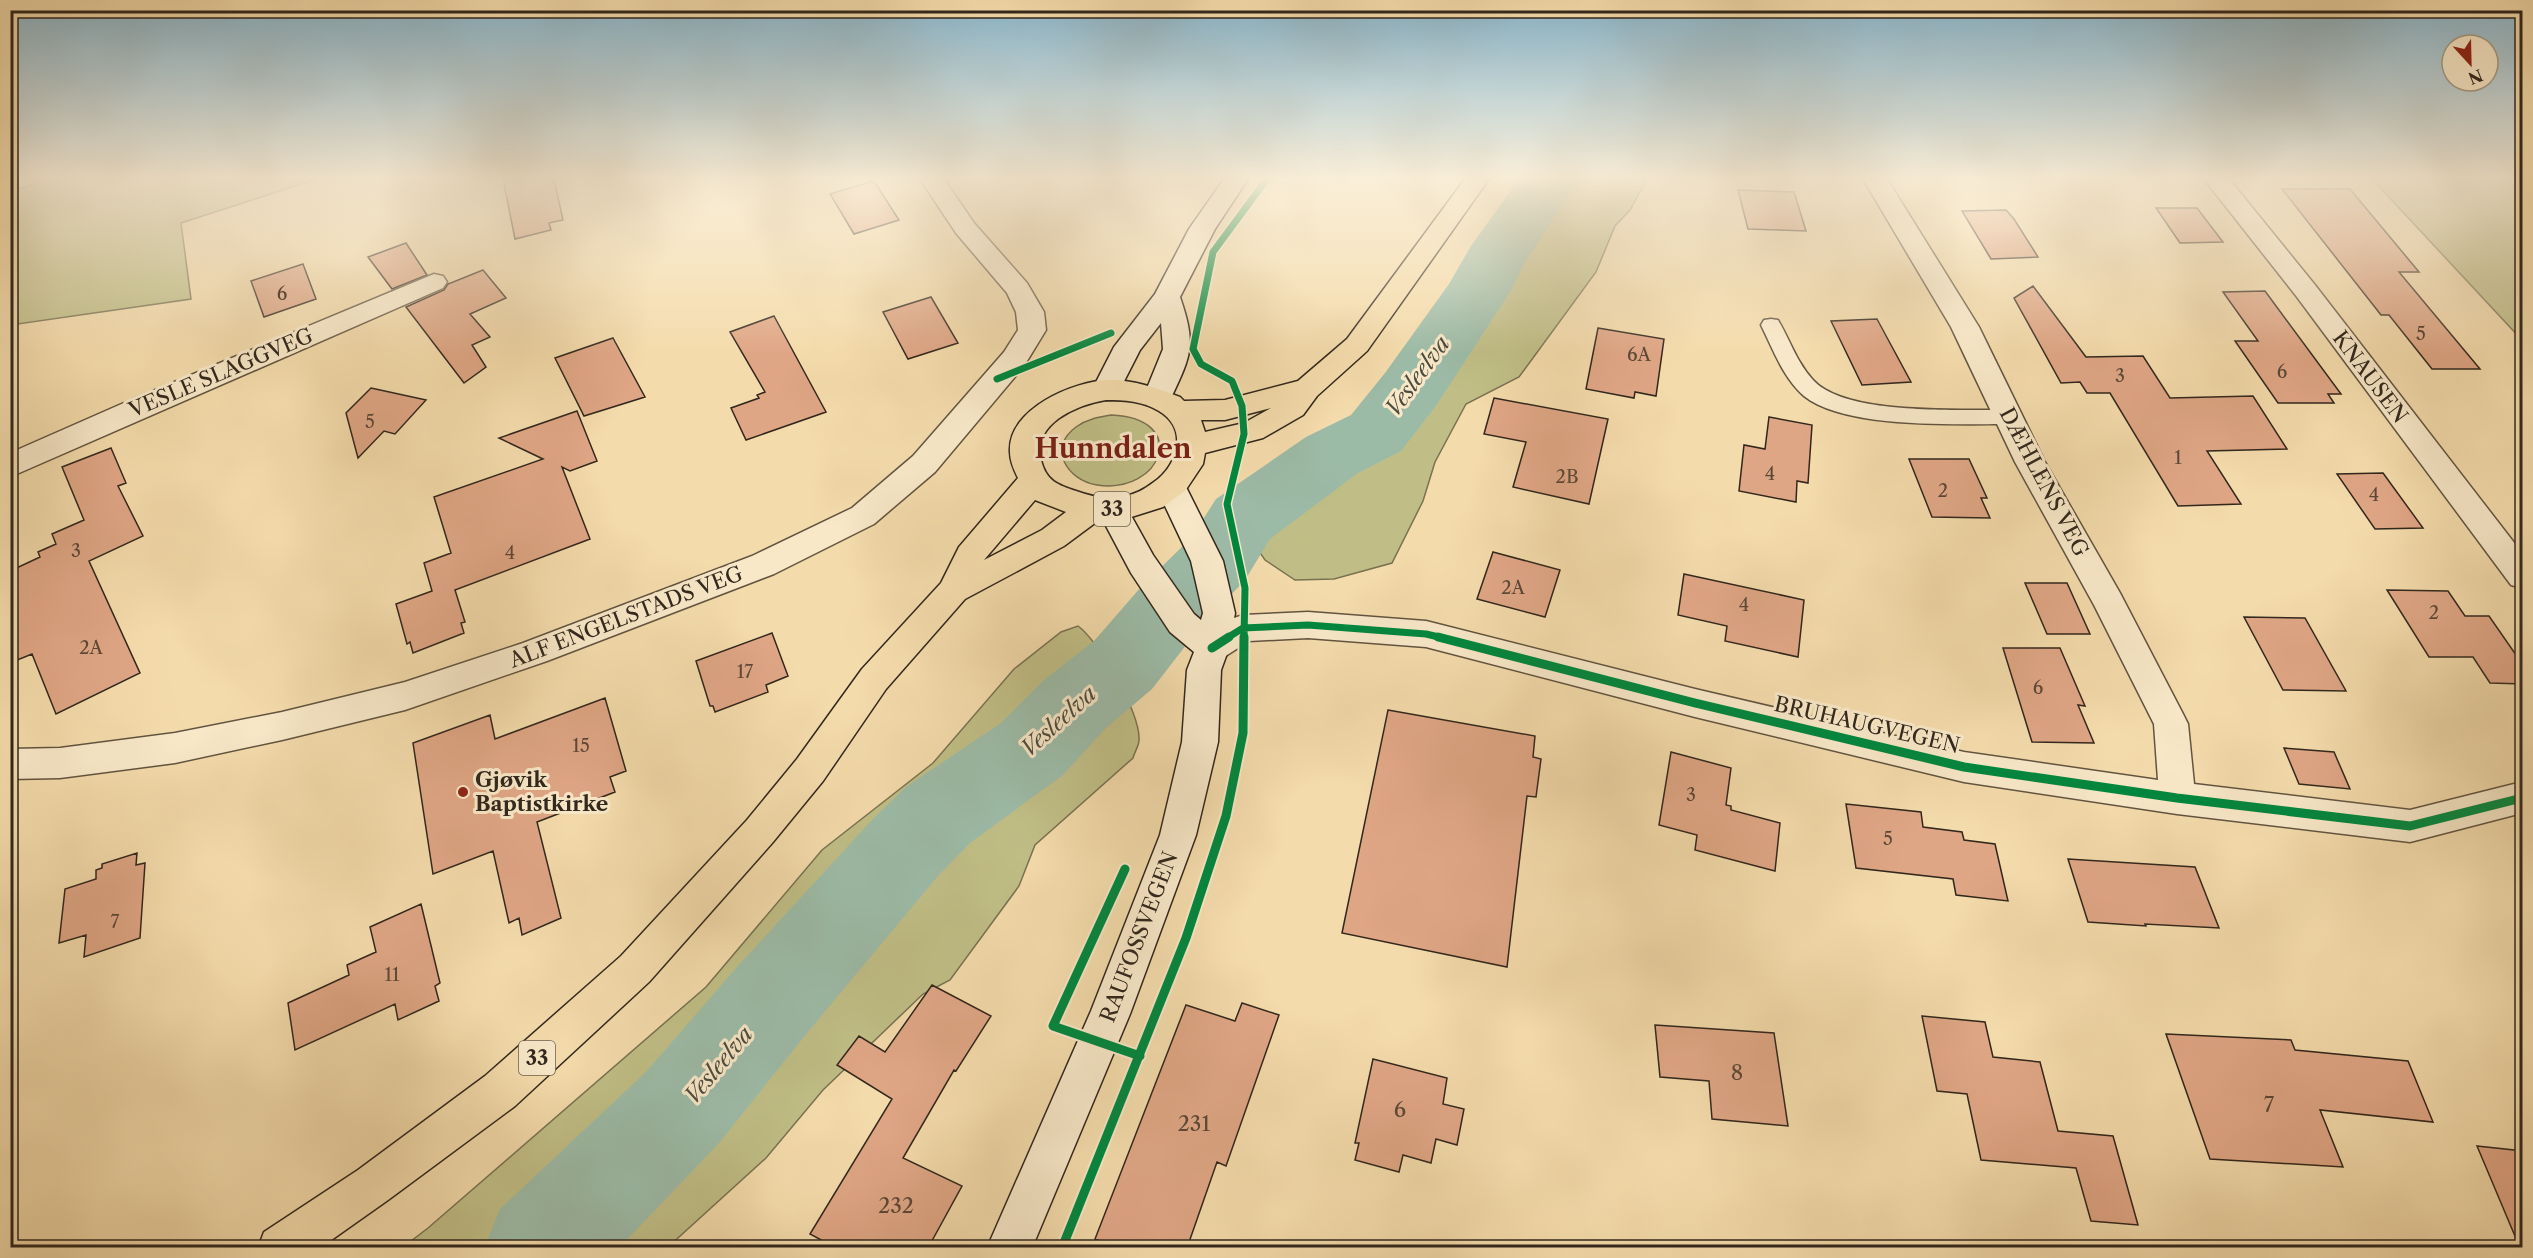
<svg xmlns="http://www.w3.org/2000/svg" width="2533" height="1258" font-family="'Libre Caslon Text',serif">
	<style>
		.green { fill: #c0be86; stroke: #787252; stroke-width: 1.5 }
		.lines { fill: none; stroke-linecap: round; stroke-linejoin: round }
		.river { fill: #9cbba7; fill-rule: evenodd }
		.building { fill: #dfa685; stroke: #31271d; stroke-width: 1.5 }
		.lane-casing { stroke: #625440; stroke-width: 3 }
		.street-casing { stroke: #625440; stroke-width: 3 }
		.secondary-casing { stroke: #31271d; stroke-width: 3 }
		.primary-casing { stroke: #31271d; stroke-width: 3 }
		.lane { fill: #f8e8c8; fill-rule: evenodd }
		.street { fill: #f8e8c8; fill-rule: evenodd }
		.secondary { fill: #f8e8c8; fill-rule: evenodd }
		.primary { fill: #f4dbab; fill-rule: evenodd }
		.cycleway-far1-casing { stroke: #f8e8c8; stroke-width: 10 }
		.cycleway-casing { stroke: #f8e8c8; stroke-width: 13 }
		.cycleway-far1 { stroke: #00873e; stroke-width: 7 }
		.cycleway { stroke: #00873e; stroke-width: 9 }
		.poi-dot { fill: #8f2418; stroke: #f8e8c8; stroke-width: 2 }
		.labels { text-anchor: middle; stroke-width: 6; stroke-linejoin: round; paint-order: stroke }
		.number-label { font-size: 18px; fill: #5c4737 }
		.shield { fill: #f8e8c8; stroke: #6d6150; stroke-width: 1.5 }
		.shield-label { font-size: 20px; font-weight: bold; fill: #31271d }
		.street-label { font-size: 21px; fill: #31271d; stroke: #f8e8c8 }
		.poi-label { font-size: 21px; font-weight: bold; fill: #31271d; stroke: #f8e8c8; text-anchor: start }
		.near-number-label { font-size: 21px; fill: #5c4737 }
		.water-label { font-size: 22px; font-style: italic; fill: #4c4c40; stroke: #f8e8c8 }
		.district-label { font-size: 27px; font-weight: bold; fill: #7a1f14; stroke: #f8e8c8 }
	</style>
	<rect width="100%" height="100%" fill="#f4dbab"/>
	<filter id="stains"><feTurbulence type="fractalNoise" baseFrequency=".00333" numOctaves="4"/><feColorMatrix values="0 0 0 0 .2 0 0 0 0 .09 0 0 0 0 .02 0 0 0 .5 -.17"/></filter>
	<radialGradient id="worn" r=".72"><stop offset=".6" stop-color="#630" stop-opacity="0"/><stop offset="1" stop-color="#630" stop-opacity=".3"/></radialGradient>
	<!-- green -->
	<path class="green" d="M11,179H317L181,223L191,299L11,325Z
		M1575,179H1647L1630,210L1615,226L1596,272L1519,377L1466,404L1435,462L1423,501L1392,563L1334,579L1295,580L1265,560L1256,547L1258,533L1344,478L1485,313L1503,284L1533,249L1557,205Z
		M2372,179H2522V340Z
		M1111,415C1191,418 1162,495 1097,485C1067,480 1047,448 1076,427C1087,419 1099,417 1111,415Z
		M1078,626C1099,641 1141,714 1139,740C1139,746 1134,753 1133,758L1035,845L1019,886L950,980L923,994L823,1090L766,1158L668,1247L402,1248L428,1228L706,987L822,850L933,763L1014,669L1061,632Z"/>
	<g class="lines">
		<!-- river -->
		<path class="river" d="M1519,179H1579L1524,264L1512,289L1435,407L1401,451L1358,473L1270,539L1245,580L1197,631L1152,689L1105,729L1063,775L970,843L937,877L807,1033L718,1144L619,1248H484L500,1209L646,1072L737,967L873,819L906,787L1001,723L1045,679L1094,641L1141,587L1191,538L1216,499L1306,437L1351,415L1385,373L1449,284L1471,246Z"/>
	</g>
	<!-- building -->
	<path class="building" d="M503,179H554L563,220L549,223L551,230L515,239Z
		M874,181L899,220L854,234L830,194Z
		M2282,189H2350L2419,272H2399L2480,369H2432L2389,315H2381Z
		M1738,190L1794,192L1806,231L1748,229Z
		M2156,208H2197L2223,242L2180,243Z
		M2006,210L2014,219L2038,257L1991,259L1962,211Z
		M406,243L427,275L392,289L368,257Z
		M303,264L316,299L264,317L251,281Z
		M483,270L506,298L470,314L490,337L472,345L486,367L464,383L406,307L444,290L448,284Z
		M2033,286L2086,357L2143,356L2170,398L2253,396L2287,449L2207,451L2241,504L2178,506L2110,393H2087L2080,382L2061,383L2014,298Z
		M2265,291L2341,394H2328L2334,403H2278L2235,341H2258L2223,292Z
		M931,297L958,343L908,359L883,312Z
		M774,316L826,412L746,440L731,408L759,398L757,395L765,392L730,332Z
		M1877,319L1911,382L1862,385L1831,321Z
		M1598,328L1664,339L1656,396L1635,392L1634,398L1586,389Z
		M613,338L645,397L584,416L555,358Z
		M371,388L426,400L395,434L384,431L358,458L346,413Z
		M1494,398L1608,419L1589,504L1513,487L1526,442L1484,434Z
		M577,411L597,461L570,471L562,467L590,539L455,590L465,622L461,623L464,633L413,653L410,642L407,644L396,604L432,591L424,563L451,553L434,497L543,459L499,438Z
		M1769,417L1812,425L1808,483L1797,481L1796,502L1739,491L1744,445L1765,449Z
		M111,448L126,483L118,486L143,536L89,561L140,673L56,714L32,654L10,663V571L40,557L38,552L56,544L52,534L84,520L62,467Z
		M1909,459H1969L1987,498H1981L1990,518L1932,517Z
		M2383,473L2423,528L2375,529L2337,474Z
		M1493,552L1560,570L1545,617L1477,599Z
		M1684,574L1804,600L1798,657L1725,641L1727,626L1678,615Z
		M2025,583H2067L2090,634H2047Z
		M2387,590L2448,591L2465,616H2489L2523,665V684L2490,683L2473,657H2429Z
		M2244,617L2305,618L2346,691L2283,690Z
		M772,633L788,676L766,685L768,692L715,712L713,706H710L696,661Z
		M2003,648H2060L2085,706L2078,705L2094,743L2032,742Z
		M605,698L626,771L610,777L615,792L537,822L561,918L522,935L519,918L509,923L493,851L433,874L413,743L490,715L495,739Z
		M1388,710L1535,736L1533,757L1541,759L1536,797L1527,796L1507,967L1342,933Z
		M2284,748L2334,752L2350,789L2299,784Z
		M1671,752L1731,768L1726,805L1731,806V810L1780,823L1775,871L1695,850L1697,835L1659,825Z
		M1846,804L1921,812L1923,827L1962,832L1964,840L1995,844L2008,901L1956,895L1953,879L1856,868Z
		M137,853L136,865L145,863L140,938L84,957L86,935L59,943L65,889L96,879V870L102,868V864Z
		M2068,859L2195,867L2219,928L2145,924L2146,926L2088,922Z
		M421,904L440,983L435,986L439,1001L398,1020L395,1004L295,1050L288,1003L349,975L347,965L376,952L370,927Z
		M932,985L991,1016L956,1071L954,1070L903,1158L962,1186L928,1248H836L810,1234L892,1099L837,1065L859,1036L885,1052Z
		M1242,1003L1279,1015L1226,1166L1217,1162L1187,1248H1119L1095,1239L1186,1005L1235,1021Z
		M1922,1016L1985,1022L1993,1057L2040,1062L2058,1131L2113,1136L2138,1225L2091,1221L2076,1168L1981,1160L1967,1094L1937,1091Z
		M1655,1025L1774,1033L1788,1126L1712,1119L1709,1081L1660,1077Z
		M2166,1034L2291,1040L2295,1050L2408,1061L2433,1122L2320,1110L2343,1167L2210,1159Z
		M1373,1059L1447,1078L1443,1104L1464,1109L1457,1145L1436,1139L1431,1163L1403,1155L1399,1172L1355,1160L1359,1143H1355Z
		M2477,1146L2523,1151V1248H2520Z"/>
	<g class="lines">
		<defs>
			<path id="lane" d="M1771,319L1778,320C1790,340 1797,363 1813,380C1846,416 1960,409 2008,410L2015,412L2019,417L2015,422L2008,424C1956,424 1845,429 1804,396C1783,378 1773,349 1761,325L1764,320Z"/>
			<path id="street" d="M10,179H35L32,184L10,191Z
				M920,179H944L974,223L1027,283L1044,312L1046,330L1024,366L935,472L874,524L774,574L547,661L405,710L282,740L175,763L60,778L10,779V749L60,748L175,733L282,712L405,682L523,643L752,556L852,508L913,456L1004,352L1018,330L1016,312L1007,293L956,233Z
				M1863,179H1887L1979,327L2045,462L2120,593L2183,714L2188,724L2194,784L2410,810L2522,782V813L2410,842L2177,814L1964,782L1695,717L1426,647L1308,638L1249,641L1224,657L1212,661L1200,657L1195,648L1200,639L1231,619L1243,615L1308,612L1426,621L1695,689L1964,752L2158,780L2154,724L2094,605L2015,462L1951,327Z
				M2204,179H2229L2315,285L2522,553V588L2511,585L2297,297Z
				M434,274L443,276L447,282L443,288L10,477V453L126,402Z"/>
			<path id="secondary" d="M1224,179H1248L1215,229L1180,297C1196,344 1192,354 1171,398L1167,405L1157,408L1147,405L1143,398L1163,349L1161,323L1140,350L1116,397L1106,400L1096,397L1092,390L1114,347L1155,294L1189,229Z
				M1171,476L1182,479L1223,561L1235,613L1229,648L1221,670L1218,742L1196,835L1130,1014L1032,1248H987L1091,1011L1160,835L1182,742L1187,670L1194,652L1170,632L1131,573L1097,509L1101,501L1112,498L1123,501L1153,555L1194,614L1201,620L1203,613L1191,561L1156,487L1160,479Z"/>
			<path id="primary" d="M1465,179H1489L1367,351L1317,396L1303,415L1263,438L1205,453L1203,464L1185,491L1163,507L1125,519L1099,520L1064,546L965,599L886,689L823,781L773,842L649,982L515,1106L388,1200L320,1248H258L264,1232L358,1170L485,1076L621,956L747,820L797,759L862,669L941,583L959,547L1018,478C1014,470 1010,461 1010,452C1007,409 1074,381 1109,380C1135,380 1156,388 1180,397L1184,401L1225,400L1298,381L1347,339ZM1106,400C1124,400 1143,401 1159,411C1189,429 1178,465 1154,482C1145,489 1136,494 1125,496C1108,500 1092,497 1076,491C1058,485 1046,481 1041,460C1032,424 1076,405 1106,400ZM1271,408L1244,423L1205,432L1201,420H1225ZM1035,500L1066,512L1042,530L984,560Z"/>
		</defs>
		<!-- lane casing -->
		<use href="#lane" class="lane-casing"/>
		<!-- street casing -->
		<use href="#street" class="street-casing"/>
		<!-- secondary casing -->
		<use href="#secondary" class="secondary-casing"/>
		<!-- primary casing -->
		<use href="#primary" class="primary-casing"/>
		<!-- lane -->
		<use href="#lane" class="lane"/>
		<!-- street -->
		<use href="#street" class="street"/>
		<!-- secondary -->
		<use href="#secondary" class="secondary"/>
		<!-- primary -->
		<use href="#primary" class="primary"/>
		<defs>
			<path id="cycleway-far1" d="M997,379L1111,333
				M1227,638L1243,628L1308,625L1426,634L1443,638
				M1244,638L1245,588L1227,504L1244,434L1242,406L1232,381L1201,364L1193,349L1213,252L1267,179"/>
			<path id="cycleway" d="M1438,637L1695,703L1964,767L2177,798L2410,826L2522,798
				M1212,648L1229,637
				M1125,869L1053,1026L1140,1056
				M1062,1248L1186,938L1226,816L1243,733L1244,637"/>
		</defs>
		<!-- cycleway-far1 casing -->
		<use href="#cycleway-far1" class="cycleway-far1-casing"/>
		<!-- cycleway casing -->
		<use href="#cycleway" class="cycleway-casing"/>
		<!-- cycleway-far1 -->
		<use href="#cycleway-far1" class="cycleway-far1"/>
		<!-- cycleway -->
		<use href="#cycleway" class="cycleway"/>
	</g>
	<!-- sky -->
	<linearGradient id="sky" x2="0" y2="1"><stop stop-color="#89b7ce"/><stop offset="0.5" stop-color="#faefd9"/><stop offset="1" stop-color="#faefd9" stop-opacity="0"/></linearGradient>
	<rect width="2533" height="355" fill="url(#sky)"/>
	<!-- markers -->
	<circle class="poi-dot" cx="463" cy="792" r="6"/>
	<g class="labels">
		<!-- number labels -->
		<g class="number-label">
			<text x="282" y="300">6</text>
			<text x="2421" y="340">5</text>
			<text x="1639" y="361">6A</text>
			<text x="2282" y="378">6</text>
			<text x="2120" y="382">3</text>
			<text x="370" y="428">5</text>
			<text x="2178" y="464">1</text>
			<text x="1770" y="480">4</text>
			<text x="1567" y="483">2B</text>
			<text x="1943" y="497">2</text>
			<text x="2374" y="501">4</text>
			<text x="76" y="557">3</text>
			<text x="510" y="559">4</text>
			<text x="1513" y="594">2A</text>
			<text x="1744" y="611">4</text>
			<text x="2434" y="619">2</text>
			<text x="91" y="654">2A</text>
			<text x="745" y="678">17</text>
			<text x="2038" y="694">6</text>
			<text x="581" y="752">15</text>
			<text x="1691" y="801">3</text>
			<text x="1888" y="845">5</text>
			<text x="115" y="928">7</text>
			<text x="392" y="981">11</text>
		</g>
		<!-- shield labels -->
		<g class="shield">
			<rect x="1094" y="492" width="36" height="34" rx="4.5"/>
			<rect x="519" y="1041" width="36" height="34" rx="4.5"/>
		</g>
		<g class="shield-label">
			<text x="1112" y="516">33</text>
			<text x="537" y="1065">33</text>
		</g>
		<!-- street labels -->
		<g class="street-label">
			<text transform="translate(221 373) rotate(-23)" y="7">VESLE SLAGGVEG</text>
			<text transform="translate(2370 377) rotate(53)" y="7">KNAUSEN</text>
			<text transform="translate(2044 482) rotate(62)" y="7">DÆHLENS VEG</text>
			<text transform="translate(626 617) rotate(-21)" y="7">ALF ENGELSTADS VEG</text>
			<text transform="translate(1867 725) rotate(13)" y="7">BRUHAUGVEGEN</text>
			<text transform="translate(1139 937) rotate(-69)" y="7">RAUFOSSVEGEN</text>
		</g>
		<!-- poi labels -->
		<g class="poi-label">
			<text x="475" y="787">Gjøvik<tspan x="475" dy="24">Baptistkirke</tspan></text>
		</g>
		<!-- near-number labels -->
		<g class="near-number-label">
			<text x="1737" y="1080">8</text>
			<text x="2269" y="1112">7</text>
			<text x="1400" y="1117">6</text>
			<text x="1194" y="1131">231</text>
			<text x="896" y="1213">232</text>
		</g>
		<!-- water labels -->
		<g class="water-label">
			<text transform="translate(1417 376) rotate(-54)" y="8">Vesleelva</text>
			<text transform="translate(1058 721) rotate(-42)" y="8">Vesleelva</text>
			<text transform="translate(718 1065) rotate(-50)" y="8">Vesleelva</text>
		</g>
		<!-- district labels -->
		<g class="district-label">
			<text x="1113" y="458">Hunndalen</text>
		</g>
	</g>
	<!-- margin -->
	<rect width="2533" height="1258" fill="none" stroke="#f4dbab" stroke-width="36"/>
	<rect x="12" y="12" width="2509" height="1234" fill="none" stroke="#31271d" stroke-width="3"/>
	<rect x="18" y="18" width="2497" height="1222" fill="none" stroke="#31271d" stroke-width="1.5"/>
	<!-- north arrow -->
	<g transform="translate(2470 63) rotate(158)"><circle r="28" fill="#f8e8c8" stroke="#a89b84" stroke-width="1.5"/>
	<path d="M0-4.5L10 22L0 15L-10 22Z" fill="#8f2418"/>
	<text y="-9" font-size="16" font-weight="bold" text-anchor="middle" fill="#31271d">N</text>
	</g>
	<rect width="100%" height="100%" filter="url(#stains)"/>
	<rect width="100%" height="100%" fill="url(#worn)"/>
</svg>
